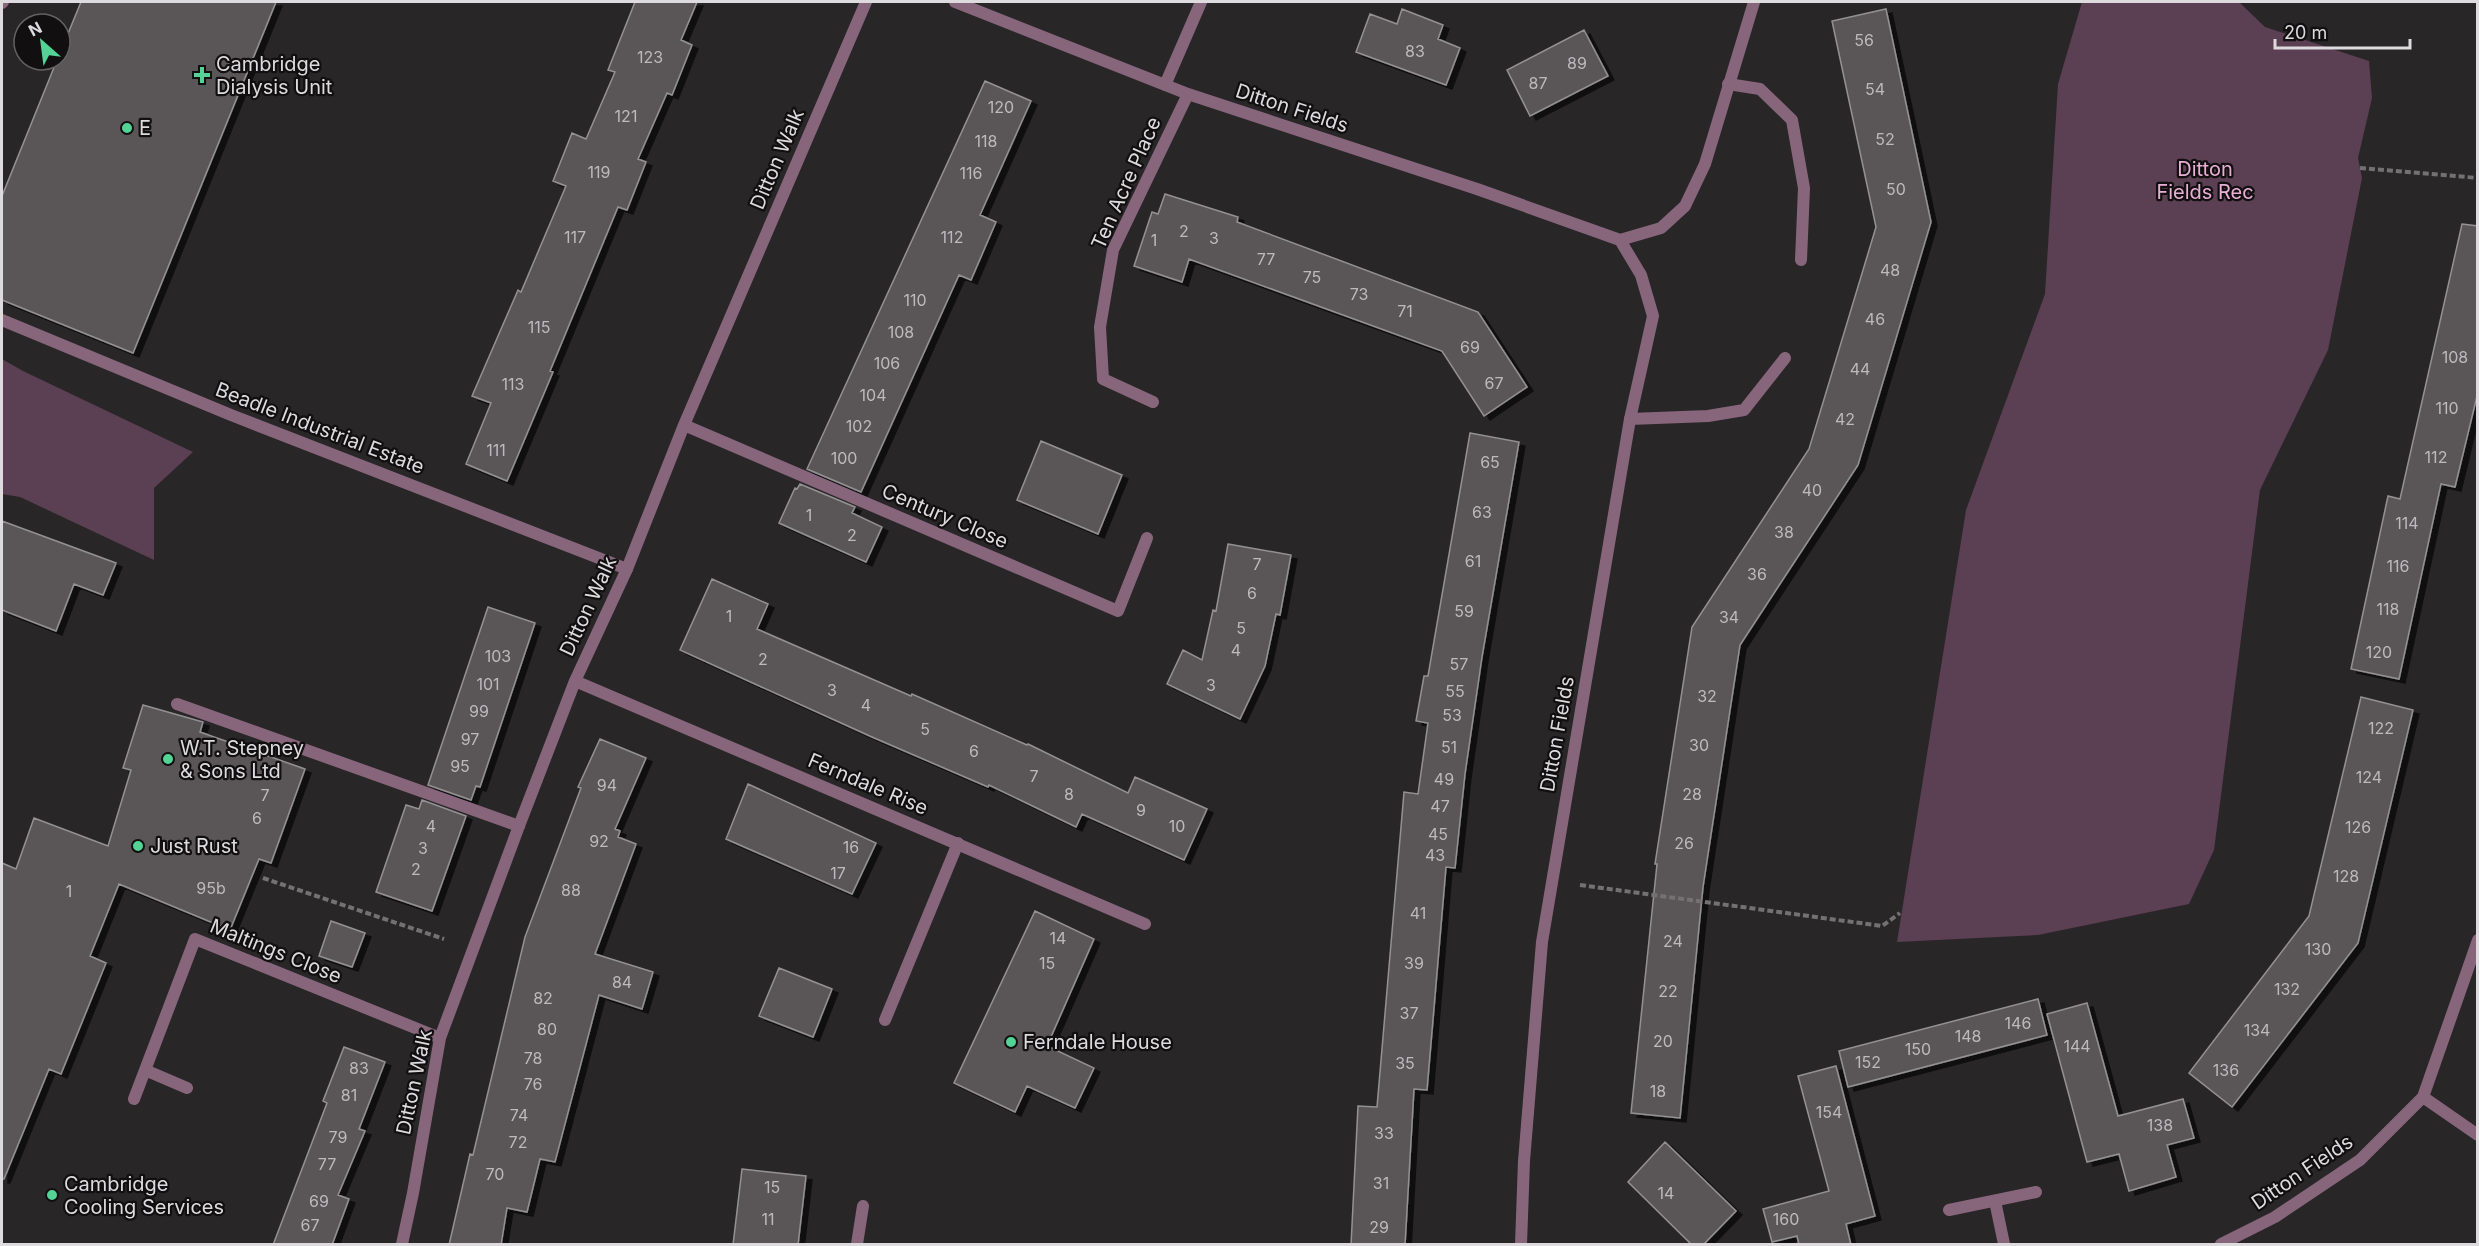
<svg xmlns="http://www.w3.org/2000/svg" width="2479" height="1246" font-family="Inter,sans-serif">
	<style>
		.green { fill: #5b3f52 }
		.building { fill: #5a5759; stroke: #949193; stroke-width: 1.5; filter: url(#shadow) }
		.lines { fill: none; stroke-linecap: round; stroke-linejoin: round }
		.path { stroke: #747173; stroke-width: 4; stroke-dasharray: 6 3; stroke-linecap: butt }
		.service { stroke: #87667c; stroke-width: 12 }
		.minor { stroke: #87667c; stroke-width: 12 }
		.poi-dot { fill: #54d396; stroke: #110f10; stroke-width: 2 }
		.labels { text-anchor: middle; stroke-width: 4.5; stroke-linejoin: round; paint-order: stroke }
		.number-label { font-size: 16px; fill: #bcbabc }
		.poi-label { font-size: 20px; fill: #dddbdd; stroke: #110f10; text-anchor: start }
		.street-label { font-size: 20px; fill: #dddbdd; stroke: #110f10 }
		.park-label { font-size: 20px; fill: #e9aed5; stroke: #110f10 }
	</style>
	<defs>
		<filter id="shadow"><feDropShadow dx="6" dy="4" stdDeviation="0" flood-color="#0009"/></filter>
	</defs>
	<rect width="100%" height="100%" fill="#292628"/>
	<!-- green -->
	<path class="green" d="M2082,2H2239L2265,27L2369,61L2372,98L2358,158L2362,178L2328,350L2260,490L2214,850L2189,904L2038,935L1897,942L1966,510L2045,294L2058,84Z
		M2,359L23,371L193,452L154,488V560L20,497L2,494Z"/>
	<!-- building -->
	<path class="building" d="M81,2H276L133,353L2,300V196L57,60H60V53Z
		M635,2H697L681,40L692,45L672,95L667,93L638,159L646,162L627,210L618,207L550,371L553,372L507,481L466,464L491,403L472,396L518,290L521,292L566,186L553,181L572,133L586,139L615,72L608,70Z
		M1402,9L1443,25L1438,39L1460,48L1446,85L1356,52L1370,14L1397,24Z
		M1886,9L1931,222L1858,465L1740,645L1703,887L1680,1118L1631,1113L1657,864H1655L1692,627L1809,449L1876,227L1832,21Z
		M1584,30L1608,76L1530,116L1507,70Z
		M985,81L1031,101L980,215L996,222L971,280L959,275L861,492L807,469Z
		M1165,194L1238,217L1237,222L1478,312L1527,387L1484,416L1442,351L1189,259L1182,282L1134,266L1152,212L1158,214Z
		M2462,224L2478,226V392L2455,487L2441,484L2399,679L2351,669L2388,496L2400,499Z
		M1470,433L1519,442L1482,657L1465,774L1455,868L1446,867L1427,1090L1414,1089L1405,1245H1351L1358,1106L1377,1107L1404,792L1418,794L1428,723L1416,721L1424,676H1428Z
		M1041,441L1122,475L1098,534L1017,500Z
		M800,484L855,507L852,513L882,527L866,562L779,523L795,488L797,489Z
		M2,521L116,563L103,595L74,584L56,631L2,610Z
		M1228,544L1291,555L1280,615L1276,614L1265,666L1240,719L1167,684L1183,650L1202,660L1213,610L1216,611Z
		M712,579L768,604L757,629L911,696L912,694L1027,745L1028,744L1128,793L1135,777L1207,809L1184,860L1082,814L1076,827L989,785L988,787L872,737L680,650Z
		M488,607L535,623L480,787L476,786L471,800L428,785Z
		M2361,697L2413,710L2358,943L2232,1107L2189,1073L2309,916Z
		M143,705L203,722L200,732L305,769L271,863L259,859L230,930L119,884L90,956L106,963L61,1074L49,1069L4,1179H2V863L16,869L34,818L108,846L131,770L123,768Z
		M600,739L646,758L615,829L620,831L618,837L636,844L595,954L653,972L642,1009L599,995L555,1162L540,1159L527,1212L507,1208L501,1245H449L470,1154L473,1155L525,937L581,788L578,787Z
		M748,784L876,843L852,894L726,839Z
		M422,800L466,816L432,911L376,892L406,805L419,809Z
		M1035,911L1094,939L1047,1046L1094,1068L1075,1108L1027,1086L1015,1112L954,1083Z
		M331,921L365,933L352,967L319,956Z
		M779,968L832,989L813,1037L759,1016Z
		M2038,999L2047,1035L1848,1087L1839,1051Z
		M2087,1003L2118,1116L2183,1099L2194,1138L2167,1145L2176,1177L2129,1191L2119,1154L2087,1162L2047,1014Z
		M344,1047L385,1062L359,1129L365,1131L338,1195L349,1199L332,1245H273L327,1103L323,1101Z
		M1836,1066L1875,1216L1846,1224L1851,1245H1799L1797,1236L1772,1242L1763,1209L1829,1191L1798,1076Z
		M1665,1142L1736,1211L1703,1245H1692L1628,1182Z
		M742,1169L806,1176L798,1245H733Z"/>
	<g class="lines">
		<!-- path -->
		<path class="path" d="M2360,168L2478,178
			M263,878L444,939
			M1580,885L1882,926L1900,913"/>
		<!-- service -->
		<path class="service" d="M2,3L3,2
			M1728,84L1760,89L1792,120L1804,188L1801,260
			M2,320L231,415L627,569
			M1630,419L1708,416L1744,410L1785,358
			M177,704L519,826
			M885,1020L958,843
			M1995,1201L2004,1244
			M1949,1210L2036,1192"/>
		<!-- minor -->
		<path class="minor" d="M955,2L1188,94L1477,189L1620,240L1661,228L1685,206L1705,164L1754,2
			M1165,85L1201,2
			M1153,402L1103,379L1100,327L1113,250L1188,94
			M684,425L1118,611L1147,538
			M575,681L1145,924
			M2478,940L2423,1097L2478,1135
			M145,1070L187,1088
			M134,1099L195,939L440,1038
			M402,1244L413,1193L440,1038L519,826L575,681L627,569L684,425L866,2
			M857,1244L863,1206
			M1521,1244L1524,1161L1542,942L1630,419L1653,316L1641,275L1620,240
			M2221,1244L2275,1217L2360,1160L2423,1097"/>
	</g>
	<!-- markers -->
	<g class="poi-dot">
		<path d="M199 66h6v6h6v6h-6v6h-6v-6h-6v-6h6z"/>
		<circle cx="127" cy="128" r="6"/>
		<circle cx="168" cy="759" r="6"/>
		<circle cx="138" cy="846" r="6"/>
		<circle cx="1011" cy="1042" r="6"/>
		<circle cx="52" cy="1195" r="6"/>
	</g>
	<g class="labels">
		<!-- number labels -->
		<g class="number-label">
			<text x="1864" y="46">56</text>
			<text x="1415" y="57">83</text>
			<text x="650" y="63">123</text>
			<text x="1577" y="69">89</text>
			<text x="1538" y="89">87</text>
			<text x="1875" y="95">54</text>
			<text x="1001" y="113">120</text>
			<text x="626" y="122">121</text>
			<text x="1885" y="145">52</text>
			<text x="986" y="147">118</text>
			<text x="599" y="178">119</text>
			<text x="971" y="179">116</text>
			<text x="1896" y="195">50</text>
			<text x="1184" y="237">2</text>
			<text x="575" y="243">117</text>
			<text x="952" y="243">112</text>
			<text x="1214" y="244">3</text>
			<text x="1154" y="246">1</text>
			<text x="1266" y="265">77</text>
			<text x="1890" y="276">48</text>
			<text x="1312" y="283">75</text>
			<text x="1359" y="300">73</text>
			<text x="915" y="306">110</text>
			<text x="1405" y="317">71</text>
			<text x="1875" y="325">46</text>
			<text x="539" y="333">115</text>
			<text x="901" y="338">108</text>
			<text x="1470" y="353">69</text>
			<text x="2455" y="363">108</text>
			<text x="887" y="369">106</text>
			<text x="1860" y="375">44</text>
			<text x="1494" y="389">67</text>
			<text x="513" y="390">113</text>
			<text x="873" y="401">104</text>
			<text x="2447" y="414">110</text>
			<text x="1845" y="425">42</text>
			<text x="859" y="432">102</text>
			<text x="496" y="456">111</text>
			<text x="2436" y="463">112</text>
			<text x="844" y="464">100</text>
			<text x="1490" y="468">65</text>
			<text x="1812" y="496">40</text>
			<text x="1482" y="518">63</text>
			<text x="809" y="521">1</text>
			<text x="2407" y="529">114</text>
			<text x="1784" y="538">38</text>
			<text x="852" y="541">2</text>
			<text x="1473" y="567">61</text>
			<text x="1257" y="570">7</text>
			<text x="2398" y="572">116</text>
			<text x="1757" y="580">36</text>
			<text x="1252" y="599">6</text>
			<text x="2388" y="615">118</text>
			<text x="1464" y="617">59</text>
			<text x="729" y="622">1</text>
			<text x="1729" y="623">34</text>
			<text x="1241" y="634">5</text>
			<text x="1236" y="656">4</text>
			<text x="2379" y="658">120</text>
			<text x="498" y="662">103</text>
			<text x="763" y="665">2</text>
			<text x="1459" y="670">57</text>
			<text x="488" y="690">101</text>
			<text x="1211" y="691">3</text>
			<text x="832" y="696">3</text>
			<text x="1455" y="697">55</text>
			<text x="1707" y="702">32</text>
			<text x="866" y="711">4</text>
			<text x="479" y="717">99</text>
			<text x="1452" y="721">53</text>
			<text x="2381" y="734">122</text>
			<text x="925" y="735">5</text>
			<text x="470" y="745">97</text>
			<text x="1699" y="751">30</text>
			<text x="1449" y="753">51</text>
			<text x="974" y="757">6</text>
			<text x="460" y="772">95</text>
			<text x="1034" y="782">7</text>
			<text x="2369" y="783">124</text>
			<text x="1444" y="785">49</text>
			<text x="607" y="791">94</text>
			<text x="1069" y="800">8</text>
			<text x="1692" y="800">28</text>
			<text x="265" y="801">7</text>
			<text x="1440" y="812">47</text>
			<text x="1141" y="816">9</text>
			<text x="257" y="824">6</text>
			<text x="431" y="832">4</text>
			<text x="1177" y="832">10</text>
			<text x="2358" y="833">126</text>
			<text x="1438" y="840">45</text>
			<text x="599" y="847">92</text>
			<text x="1684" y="849">26</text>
			<text x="851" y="853">16</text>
			<text x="423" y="854">3</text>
			<text x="1435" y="861">43</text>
			<text x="416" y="875">2</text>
			<text x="838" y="879">17</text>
			<text x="2346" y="882">128</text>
			<text x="211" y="894">95b</text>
			<text x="571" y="896">88</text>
			<text x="69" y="897">1</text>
			<text x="1418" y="919">41</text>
			<text x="1058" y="944">14</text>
			<text x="1673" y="947">24</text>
			<text x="2318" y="955">130</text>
			<text x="1047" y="969">15</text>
			<text x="1414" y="969">39</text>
			<text x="622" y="988">84</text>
			<text x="2287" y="995">132</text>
			<text x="1668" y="997">22</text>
			<text x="543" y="1004">82</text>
			<text x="1409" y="1019">37</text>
			<text x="2018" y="1029">146</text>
			<text x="547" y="1035">80</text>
			<text x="2257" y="1036">134</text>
			<text x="1968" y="1042">148</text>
			<text x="1663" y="1047">20</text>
			<text x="2077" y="1052">144</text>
			<text x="1918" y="1055">150</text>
			<text x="533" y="1064">78</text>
			<text x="1868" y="1068">152</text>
			<text x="1405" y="1069">35</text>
			<text x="359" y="1074">83</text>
			<text x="2226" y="1076">136</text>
			<text x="533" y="1090">76</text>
			<text x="1658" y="1097">18</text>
			<text x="349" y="1101">81</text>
			<text x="1829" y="1118">154</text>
			<text x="519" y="1121">74</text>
			<text x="2160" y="1131">138</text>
			<text x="1384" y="1139">33</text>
			<text x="338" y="1143">79</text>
			<text x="518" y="1148">72</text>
			<text x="327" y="1170">77</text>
			<text x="495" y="1180">70</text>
			<text x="1381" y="1189">31</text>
			<text x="772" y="1193">15</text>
			<text x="1666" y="1199">14</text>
			<text x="319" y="1207">69</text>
			<text x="768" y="1225">11</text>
			<text x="1786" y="1225">160</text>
			<text x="310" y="1231">67</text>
			<text x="1379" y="1233">29</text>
		</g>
		<!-- poi labels -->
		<g class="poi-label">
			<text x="216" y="71">Cambridge<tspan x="216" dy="23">Dialysis Unit</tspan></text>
			<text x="139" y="135">E</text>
			<text x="180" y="755">W.T. Stepney<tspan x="180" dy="23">&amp; Sons Ltd</tspan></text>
			<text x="150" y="853">Just Rust</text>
			<text x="1023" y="1049">Ferndale House</text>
			<text x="64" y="1191">Cambridge<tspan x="64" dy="23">Cooling Services</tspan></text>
		</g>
		<!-- street labels -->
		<g class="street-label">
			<text transform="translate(1292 108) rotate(18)" y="7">Ditton Fields</text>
			<text transform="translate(777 159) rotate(-67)" y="7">Ditton Walk</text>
			<text transform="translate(1126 183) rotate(-66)" y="7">Ten Acre Place</text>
			<text transform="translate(320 428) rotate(21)" y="7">Beadle Industrial Estate</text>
			<text transform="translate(945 516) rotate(23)" y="7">Century Close</text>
			<text transform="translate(588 606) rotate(-65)" y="7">Ditton Walk</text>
			<text transform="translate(1557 734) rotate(-80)" y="7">Ditton Fields</text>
			<text transform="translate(868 784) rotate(23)" y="7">Ferndale Rise</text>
			<text transform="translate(276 951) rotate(22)" y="7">Maltings Close</text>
			<text transform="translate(414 1082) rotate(-78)" y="7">Ditton Walk</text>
			<text transform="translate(2302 1172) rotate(-34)" y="7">Ditton Fields</text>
		</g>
		<!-- park labels -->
		<g class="park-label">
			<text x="2205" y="176">Ditton<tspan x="2205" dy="23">Fields Rec</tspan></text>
		</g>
	</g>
	<!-- border -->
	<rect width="2479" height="1246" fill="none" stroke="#dddbdd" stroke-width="6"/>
	<!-- north arrow -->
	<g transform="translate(42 42) rotate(332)"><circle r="28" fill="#110f10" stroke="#636162" stroke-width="1.5"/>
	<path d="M0-4.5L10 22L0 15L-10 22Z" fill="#54d396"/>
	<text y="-9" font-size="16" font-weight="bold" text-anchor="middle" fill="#dddbdd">N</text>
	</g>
	<!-- scale -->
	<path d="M2275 39v9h135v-9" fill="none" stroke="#dddbdd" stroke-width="3"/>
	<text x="2284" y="39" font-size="18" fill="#dddbdd" stroke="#110f10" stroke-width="4.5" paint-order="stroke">20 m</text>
</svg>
